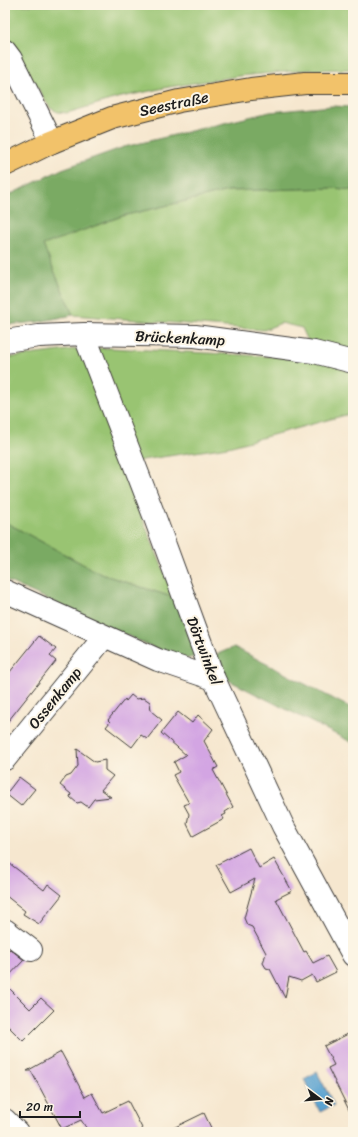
<svg xmlns="http://www.w3.org/2000/svg" width="358" height="1137" font-family="Sriracha,sans-serif">
	<style>
		.green { fill: #99c472; stroke: #5a7047 }
		.forest { fill: #7aaa64; stroke: #4b6340 }
		.water { fill: #5aa2d0; stroke: #3b5f76 }
		.building { fill: #d3a5e3 }
		.lines { fill: none; stroke-linecap: round; stroke-linejoin: round }
		.minor-casing { stroke: #3d3a37; stroke-width: 24 }
		.major-casing { stroke: #3d3a37; stroke-width: 24 }
		.minor { stroke: #fff; stroke-width: 22 }
		.major { stroke: #f2c26a; stroke-width: 22 }
		.labels { text-anchor: middle; stroke-width: 4; stroke-linejoin: round; paint-order: stroke }
		.street-label { font-size: 15px; fill: #1c1c1c; stroke: #fcf5e5 }
	</style>
	<rect width="100%" height="100%" fill="#fcf5e5"/>
	<filter id="ink" filterUnits="userSpaceOnUse"><feTurbulence type="fractalNoise" baseFrequency=".025" numOctaves="2"/><feDisplacementMap in="SourceGraphic" scale="8" xChannelSelector="R" yChannelSelector="G"/><feConvolveMatrix kernelMatrix="1 2 1 2 8 2 1 2 1" color-interpolation-filters="sRGB"/></filter>
	<filter id="wash" filterUnits="userSpaceOnUse"><feTurbulence type="fractalNoise" baseFrequency=".012" numOctaves="4" result="noise"/><feDisplacementMap in="SourceGraphic" scale="16" xChannelSelector="R" yChannelSelector="G"/><feGaussianBlur stdDeviation="0.9" result="paint"/><feColorMatrix in="noise" values="0 0 0 0 0 0 0 0 0 0 0 0 0 0 0 0 0 1.4 0 .05"/><feComposite in="paint" operator="in"/></filter>
	<g filter="url(#wash)">
		<rect width="100%" height="100%" fill="#f6e7cf"/>
		<!-- green -->
		<path class="green" d="M5,5H353V69L307,70L239,76L169,87L117,98L67,113L58,112L50,108L5,35Z
			M333,188L353,190V355L309,343L302,328L281,323L264,330L73,315L43,245L122,216L228,191Z
			M110,348L320,359L353,369V413L228,447L142,460L122,469L175,598L101,574L5,522V358L76,349Z"/>
		<!-- forest -->
		<path class="forest" d="M332,106L353,107V190L333,188L228,191L122,216L43,245L73,315L38,322L5,325V197L62,169L124,147L270,112Z
			M5,522L101,574L175,598L198,656L181,660L5,580Z
			M234,647L353,709V743L222,677L215,655Z"/>
		<!-- water -->
		<path class="water" d="M317,1072L334,1105L320,1112L304,1079Z"/>
		<g id="blocks">
			<!-- building -->
			<path class="building" d="M39,636L56,649L50,656L56,661L5,725V678Z
				M131,695L136,699L144,698L150,702L151,711L162,720L147,739L141,735L132,747L106,727L110,722L108,720L125,699L126,701Z
				M178,712L192,723L198,715L213,729L204,741L218,767L213,770L233,807L225,812L226,814L222,816L224,819L193,836L187,824L189,814L184,805L189,803L173,775L179,772L174,762L186,755L161,733Z
				M77,749L95,762L105,760V770L113,776L101,790L111,797L94,799L88,807L81,802L77,803L70,797L71,794L60,785L66,777L71,775L78,766Z
				M19,777L35,789L21,806L6,794Z
				M249,848L259,868L274,859L292,891L276,899L304,952L306,951L313,963L327,956L336,972L316,982L312,975L301,981L289,977L285,998L270,969L266,968L263,963L266,953L252,927L247,925L244,918L255,879L231,892L216,865Z
				M5,860L44,890L48,884L62,895L39,924L23,914L25,911L5,895Z
				M10,949L24,960L5,980V954Z
				M5,984L30,1009L41,998L54,1010L23,1041L5,1023Z
				M348,1034L353,1043V1118L328,1068L334,1065L324,1046Z
				M61,1052L85,1097L92,1093L103,1113L128,1101L144,1132H89L81,1120L62,1129L31,1071H27Z
				M204,1113L213,1132H165Z"/>
		</g>
	</g>
	<g filter="url(#ink)">
		<use href="#blocks" fill-opacity="0" stroke="#3d3a37" stroke-width="1"/>
		<g class="lines">
			<defs>
				<path id="minor" d="M5,51L11,59L52,142
					M84,334L155,518L214,679L283,826L353,955
					M5,341L39,336L84,334L195,336L314,352L353,362
					M5,591L158,660L214,679
					M5,759L104,637
					M5,930L31,950
					M5,1120L17,1132"/>
				<path id="major" d="M5,165L52,142L112,118L179,101L251,89L305,83H353"/>
			</defs>
			<!-- minor casing -->
			<use href="#minor" class="minor-casing"/>
			<!-- major casing -->
			<use href="#major" class="major-casing"/>
			<!-- minor -->
			<use href="#minor" class="minor"/>
			<!-- major -->
			<use href="#major" class="major"/>
		</g>
	</g>
	<g class="labels">
		<!-- street labels -->
		<g class="street-label">
			<text transform="translate(174 104) rotate(-12)" y="5">Seestraße</text>
			<text transform="translate(180 338) rotate(3)" y="5">Brückenkamp</text>
			<text transform="translate(204 651) rotate(69)" y="5">Dörtwinkel</text>
			<text transform="translate(55 698) rotate(-51)" y="5">Ossenkamp</text>
		</g>
	</g>
	<!-- margin -->
	<rect width="358" height="1137" fill="none" stroke="#fcf5e5" stroke-width="20"/>
	<!-- north arrow -->
	<g transform="translate(320 1099) rotate(106)" stroke="#fcf5e5" stroke-width="3" paint-order="stroke">
	<path d="M0-3L7 15L0 10L-7 15Z" fill="#1c1c1c"/>
	<text y="-6" font-size="11" font-weight="bold" text-anchor="middle" fill="#1c1c1c">N</text>
	</g>
	<!-- scale -->
	<path d="M20 1111v6h60v-6" fill="none" stroke="#1c1c1c" stroke-width="2"/>
	<text x="26" y="1111" font-size="12" fill="#1c1c1c" stroke="#fcf5e5" stroke-width="3" paint-order="stroke">20 m</text>
</svg>
